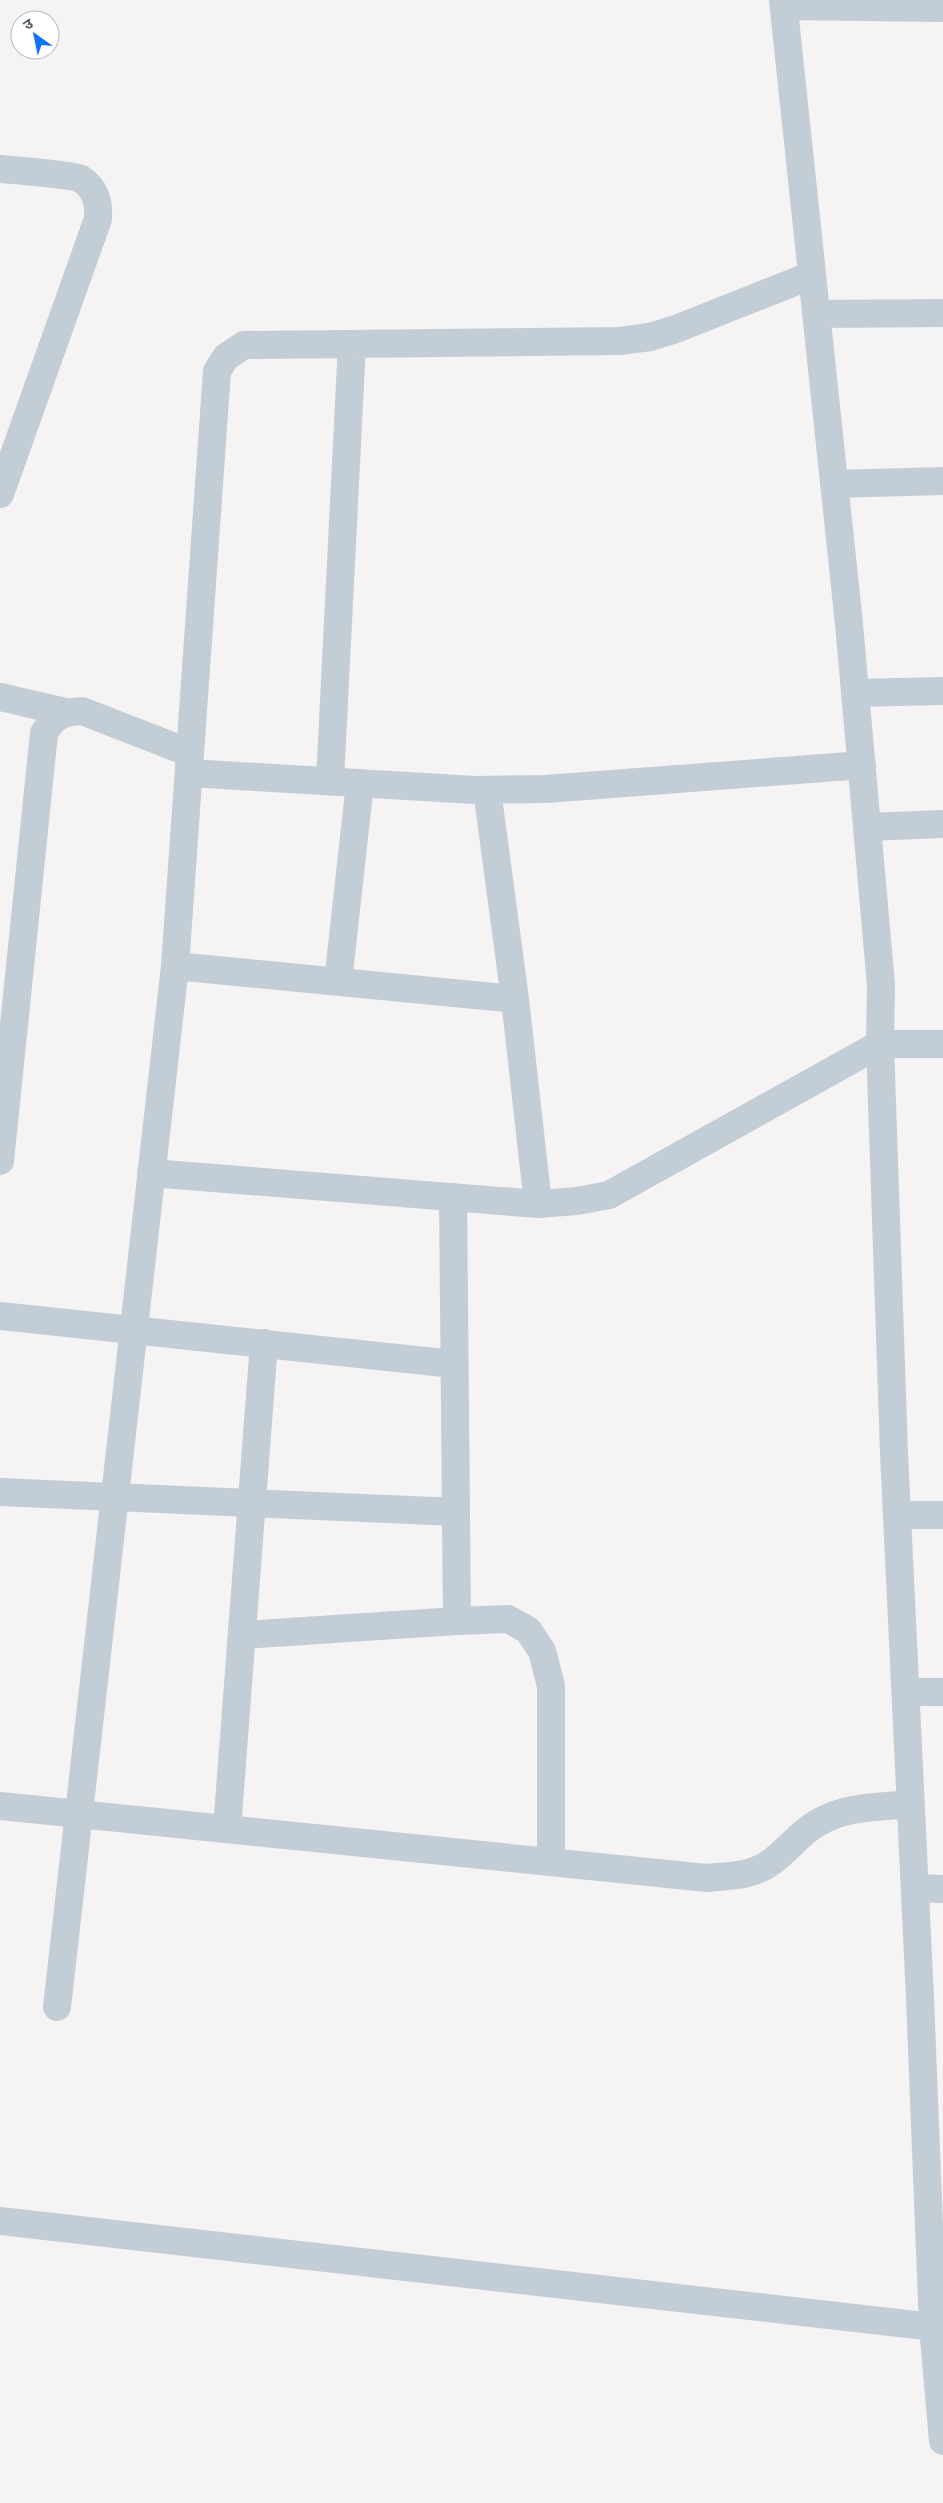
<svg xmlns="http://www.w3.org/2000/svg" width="943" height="2503" font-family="Manrope,'Noto Sans Devanagari',sans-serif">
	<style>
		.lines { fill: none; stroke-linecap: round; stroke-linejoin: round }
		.minor { stroke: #c3cdd5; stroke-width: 28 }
	</style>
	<rect width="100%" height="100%" fill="#f5f3f3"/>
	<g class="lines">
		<!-- minor -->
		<path class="minor" d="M783,0L849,624L881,985L880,1044L894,1453L920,1998L933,2327L943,2441
			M784,6L943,8
			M0,169C13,170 74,175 81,179C96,189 99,202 98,219L0,494
			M816,314L943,313
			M834,484L943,481
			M855,693L943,691
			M0,697L65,712
			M189,773L474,790L546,789L862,765
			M330,781L352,344
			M487,790L515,999L538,1204
			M867,827L943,824
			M175,966L515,999
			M338,982L360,783
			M0,1161L44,733C54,716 63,712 82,711L190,753
			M151,1173L538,1204L577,1201L609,1195L880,1044H943
			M453,1197L457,1621L508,1619L528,1630L542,1651L551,1686V1862
			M0,1316L454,1364
			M0,1492L456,1512
			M897,1515H943
			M242,1635L457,1621
			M906,1692H943
			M0,1806L707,1878C726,1876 750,1876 767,1865C789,1851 800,1830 827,1818C853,1806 884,1807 911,1804
			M227,1829L264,1343
			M915,1888L943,1889
			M57,2007L175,966L217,371L226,357L244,345L620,341L650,337L676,329L812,275
			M0,2221L943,2328"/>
	</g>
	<!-- north arrow -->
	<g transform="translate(35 35) rotate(327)"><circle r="24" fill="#ffffff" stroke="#b6bbc0"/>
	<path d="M0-4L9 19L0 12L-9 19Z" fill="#0d72f5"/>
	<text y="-8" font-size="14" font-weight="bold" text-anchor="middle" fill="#485662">उ</text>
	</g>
</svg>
